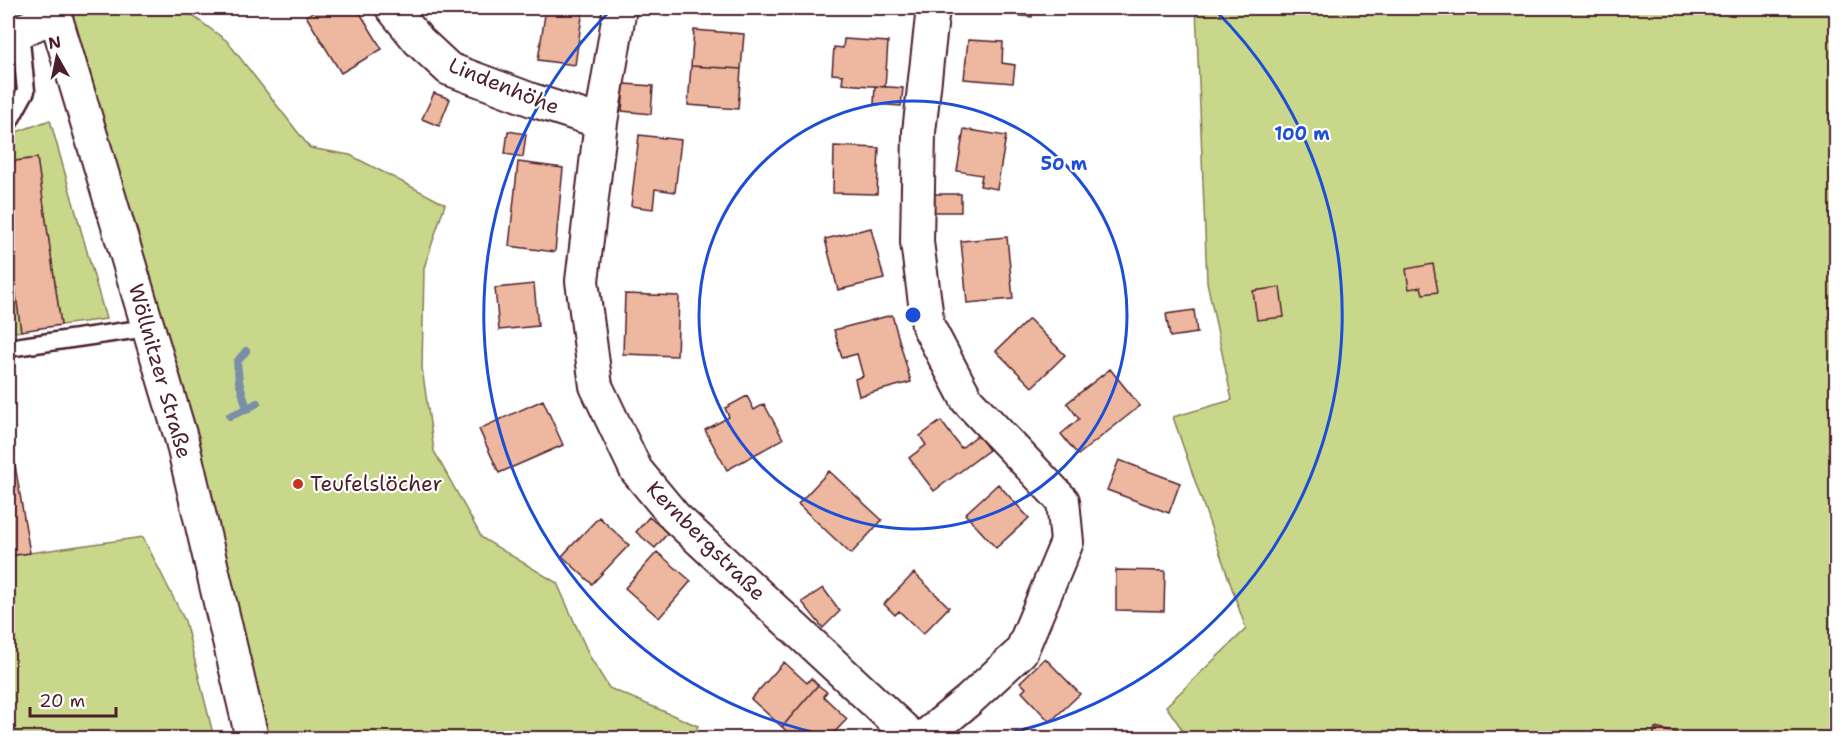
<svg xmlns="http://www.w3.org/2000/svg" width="1844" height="746" font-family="'Shantell Sans',sans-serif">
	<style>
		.green { fill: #c9d78a; stroke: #8a7b5a; stroke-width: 1.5 }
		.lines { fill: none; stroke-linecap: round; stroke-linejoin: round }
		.stream { stroke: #798ea7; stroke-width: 8 }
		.building { fill: #edb89f; stroke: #4a1f2b; stroke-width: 1.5 }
		.lane-casing { stroke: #4a1f2b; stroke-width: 21 }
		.street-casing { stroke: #4a1f2b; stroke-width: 36 }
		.lane { stroke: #fff; stroke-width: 16 }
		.street { stroke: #fff; stroke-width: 32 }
		.ring { fill: none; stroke: #1d4ed8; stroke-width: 3 }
		.poi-dot { fill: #c8321e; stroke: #fff; stroke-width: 2 }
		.labels { text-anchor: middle; stroke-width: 4.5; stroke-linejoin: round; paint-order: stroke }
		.street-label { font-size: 21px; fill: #4a1f2b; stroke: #fff }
		.poi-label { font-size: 21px; fill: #4a1f2b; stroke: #fff; text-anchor: start }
		.centre { fill: #1d4ed8; stroke: #fff; stroke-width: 3 }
		.ring-label { font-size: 18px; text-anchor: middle; font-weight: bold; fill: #1d4ed8; stroke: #fff; stroke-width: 4.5; stroke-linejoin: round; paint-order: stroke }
	</style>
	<rect width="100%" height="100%" fill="#fff"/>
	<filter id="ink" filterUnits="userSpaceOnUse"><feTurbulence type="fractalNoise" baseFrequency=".0167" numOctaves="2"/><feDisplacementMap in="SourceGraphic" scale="12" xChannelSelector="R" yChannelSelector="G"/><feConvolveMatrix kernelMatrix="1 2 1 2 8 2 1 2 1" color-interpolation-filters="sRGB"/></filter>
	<g filter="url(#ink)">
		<!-- green -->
		<path class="green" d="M67,8H182L227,41L310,148L350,155L445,204L424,268L422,368L434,451L482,538L557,583L590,657L609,688L698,726L693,738H264L126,196Z
			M1196,8H1836V738H1188L1166,706L1246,629L1173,417L1232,400L1207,282Z
			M50,120L106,319L61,325L37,158L8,162V135Z
			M8,237L21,331L8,333Z
			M143,537L185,621L214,738H8V556Z"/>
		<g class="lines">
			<!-- stream -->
			<path class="stream" d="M246,351L237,362L239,381L247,409
				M230,416L247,409L257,403"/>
		</g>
		<!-- building -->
		<path class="building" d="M320,8H357L382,49L341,73L306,16Z
			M546,8H567L583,10L575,65L538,60Z
			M964,8H1033L1032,17L964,10Z
			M694,30L744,34L741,69L691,66Z
			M844,39L888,42L885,87L842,84L843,75L832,74L834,47L843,48Z
			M968,40L1003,42L1002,63L1015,65L1013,83L964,79Z
			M691,66L741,69L738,109L688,105Z
			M624,84L653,86L651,114L622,111Z
			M875,86L903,88L901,106L874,104Z
			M434,93L450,99L439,126L422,119Z
			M964,129L1006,136L997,189L980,186L982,175L957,171Z
			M508,131L526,134L523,157L505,154Z
			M639,135L681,140L675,192L655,189L653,209L631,206Z
			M834,146L879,148L877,194L833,193Z
			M37,158L61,325L21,331L8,237V162Z
			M518,162L563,168L555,252L509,246Z
			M931,194H961V212H931Z
			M871,228L884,279L838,290L825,239Z
			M1007,237L1013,299L967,303L961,241Z
			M1433,264L1438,292L1423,294L1421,287L1409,289L1406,269Z
			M534,284L538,326L499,330L495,288Z
			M1280,287L1284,317L1257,320L1253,291Z
			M625,294L679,296L677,356L623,354Z
			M1194,310L1197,333L1170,337L1166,314Z
			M892,315L911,382L859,396L855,379L863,376L857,354L842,358L834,330Z
			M1029,319L1065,355L1032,387L996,351Z
			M1110,369L1140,406L1078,455L1061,434L1079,419L1067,403Z
			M747,396L754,410L764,404L783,439L727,470L705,430L729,417L725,408Z
			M543,400L563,445L499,473L479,429Z
			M941,421L961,448L978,435L989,450L934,491L909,458L926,445L920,436Z
			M8,424L30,553L8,556Z
			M1119,460L1180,483L1169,513L1107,490Z
			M829,471L882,520L851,554L798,504Z
			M998,484L1029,518L996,548L965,514Z
			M599,517L629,545L592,584L562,556Z
			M649,517L668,533L655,548L636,532Z
			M657,552L691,581L659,618L625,588Z
			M1116,570L1165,571L1164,611L1116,610Z
			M914,573L949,607L923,634L899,611L895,615L884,604Z
			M823,588L840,611L823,628L802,602Z
			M1045,658L1080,694L1050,722L1022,692L1026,688L1020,682Z
			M784,662L807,683L811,678L818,685L782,727L751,699Z
			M818,685L827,692L823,696L847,719L829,738H795L782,727Z
			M1655,728L1677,733L1676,738H1653Z"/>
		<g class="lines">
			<defs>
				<path id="lane" d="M8,124L26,91L20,31
					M8,348L147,328"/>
				<path id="street" d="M53,8L182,441L252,738
					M392,8L419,41L449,69L532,100L601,122
					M620,8L601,122L582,281L596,386L636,470L675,517L913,738
					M8,32L20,31L55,16
					M923,738L969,700L1021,652L1067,542L1063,501L967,400L928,326L917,242L919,132L933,8"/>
			</defs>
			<!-- lane casing -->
			<use href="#lane" class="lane-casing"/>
			<!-- street casing -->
			<use href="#street" class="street-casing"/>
			<!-- lane -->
			<use href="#lane" class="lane"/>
			<!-- street -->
			<use href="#street" class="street"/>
		</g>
	</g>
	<!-- distance rings -->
	<g class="ring">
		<circle cx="913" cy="315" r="214"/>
		<path d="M842 738A429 429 0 0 1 612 9M1214 9A429 429 0 0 1 984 738"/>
	</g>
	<!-- markers -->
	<circle class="poi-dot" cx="298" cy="484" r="6"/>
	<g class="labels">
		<!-- street labels -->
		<g class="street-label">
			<text transform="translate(504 86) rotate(22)" y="7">Lindenhöhe</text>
			<text transform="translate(160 371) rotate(74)" y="7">Wöllnitzer Straße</text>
			<text transform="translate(706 541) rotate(45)" y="7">Kernbergstraße</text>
		</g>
		<!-- poi labels -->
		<g class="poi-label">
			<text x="310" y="491">Teufelslöcher</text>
		</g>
	</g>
	<circle cx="913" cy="315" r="9" class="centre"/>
	<g class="ring-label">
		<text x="1302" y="140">100 m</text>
		<text x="1064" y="170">50 m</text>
	</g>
	<!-- margin -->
	<rect width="1844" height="746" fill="none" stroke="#fff" stroke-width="30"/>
	<rect x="15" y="15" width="1814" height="716" fill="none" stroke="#4a1f2b" stroke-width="2" filter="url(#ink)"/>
	<!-- north arrow -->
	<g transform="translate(57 57) rotate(351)" stroke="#ffffff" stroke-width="4.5" paint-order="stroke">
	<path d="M0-4.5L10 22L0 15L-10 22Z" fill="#4a1f2b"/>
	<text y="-9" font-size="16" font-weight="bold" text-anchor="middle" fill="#4a1f2b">N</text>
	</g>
	<!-- scale -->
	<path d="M30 707v9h86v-9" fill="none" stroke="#4a1f2b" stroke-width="3"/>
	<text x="39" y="707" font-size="18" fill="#4a1f2b" stroke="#ffffff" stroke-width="4.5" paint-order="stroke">20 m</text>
</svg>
